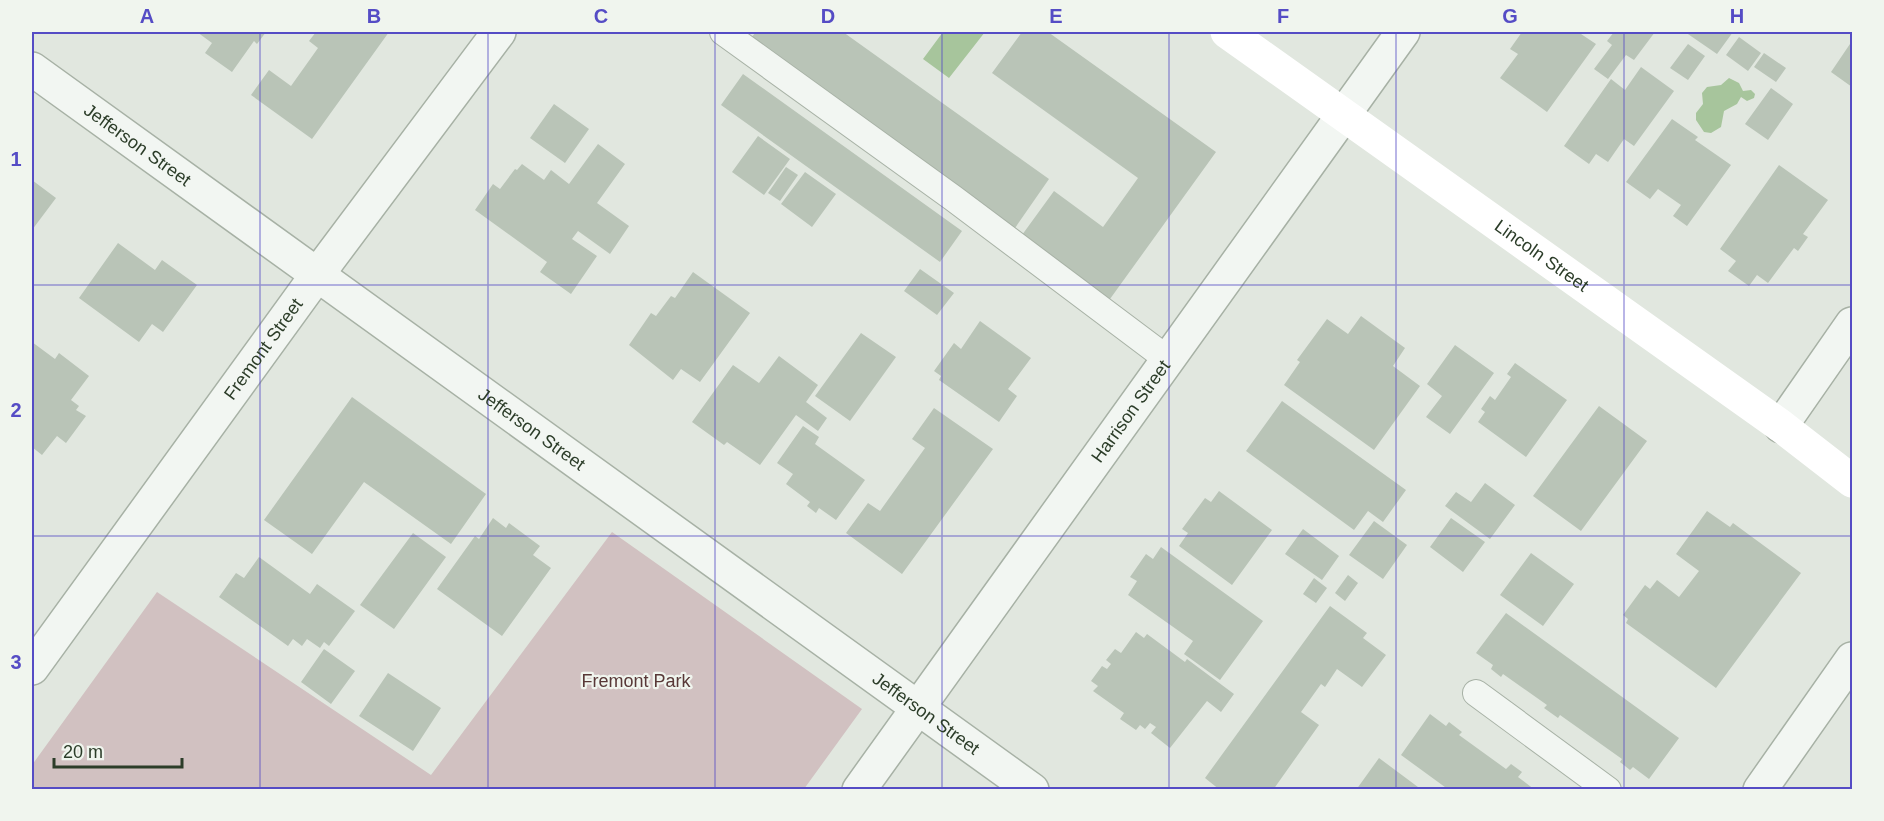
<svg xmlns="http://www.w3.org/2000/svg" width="1884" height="821" font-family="Helvetica,sans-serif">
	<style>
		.green { fill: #d1c1c1 }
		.water { fill: #a7c59c }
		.building { fill: #b9c4b7 }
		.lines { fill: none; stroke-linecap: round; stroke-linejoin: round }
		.lane-casing { stroke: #a7b1a5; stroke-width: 28 }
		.street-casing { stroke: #a7b1a5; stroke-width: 36 }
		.lane { stroke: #f2f6f2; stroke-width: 26 }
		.street { stroke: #f2f6f2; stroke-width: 33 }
		.secondary { stroke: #fff; stroke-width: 33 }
		.grid { fill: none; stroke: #554cc5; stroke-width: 1.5; stroke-opacity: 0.55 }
		.labels { text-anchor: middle; stroke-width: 4.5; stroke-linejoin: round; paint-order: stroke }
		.street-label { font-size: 18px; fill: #2c3d29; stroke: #f0f5ee }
		.park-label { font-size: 18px; fill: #583837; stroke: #f0f5ee }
		.neatline { fill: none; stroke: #554cc5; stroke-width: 2 }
		.grid-label { font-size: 20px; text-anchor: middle; font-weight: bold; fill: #554cc5 }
	</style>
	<rect width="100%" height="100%" fill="#e1e7df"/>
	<!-- green -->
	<path class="green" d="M612,532L862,709L804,789H32V765L157,592L431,775Z"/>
	<!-- water -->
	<path class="water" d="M943,32H985L949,78L923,59Z
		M1729,78L1739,83L1743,91L1751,90L1755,94L1754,98L1747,101L1741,97L1737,104L1724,111L1721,127L1711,133L1704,132L1696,120V113L1703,104L1702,93L1707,87L1721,85Z"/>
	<!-- building -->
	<path class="building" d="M197,32H266L257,44L254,41L232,72L205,53L212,43Z
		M316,32H389L312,139L251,95L269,70L291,86L318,48L309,41Z
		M756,32H843L1049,179L1015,228L750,39Z
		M1022,32H1048L1216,152L1110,299L1022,235L1054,191L1103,227L1138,178L992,73Z
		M1522,32H1578L1596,44L1547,112L1500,78L1518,54L1510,49Z
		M1614,32H1655L1634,60L1626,55L1608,79L1594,69L1612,45L1607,41Z
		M1685,32H1733L1717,54Z
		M1739,37L1761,53L1748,71L1726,55Z
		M1852,41V87L1831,72Z
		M1688,44L1705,56L1688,80L1670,68Z
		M1764,53L1786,68L1776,82L1754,67Z
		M1641,67L1674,91L1634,146L1624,139L1608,162L1596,154L1589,164L1564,146L1611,79L1625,90Z
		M743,74L962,231L940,262L721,105Z
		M1771,88L1793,104L1768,140L1745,124Z
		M554,104L589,129L565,163L530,138Z
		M1672,119L1698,137L1695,140L1731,165L1687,226L1673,216L1681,205L1658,189L1650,199L1626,182Z
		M758,136L790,159L764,195L732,172Z
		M598,144L625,164L597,203L629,226L610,254L578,231L572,239L597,256L571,294L540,272L547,262L475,210L493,184L500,189L515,169L517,170L522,164L544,180L551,170L569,184Z
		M1779,165L1828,200L1803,234L1808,237L1798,251L1794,248L1768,283L1757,275L1749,286L1728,271L1736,261L1720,249Z
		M786,167L798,175L780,201L768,193Z
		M805,172L836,194L812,227L781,204Z
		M32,180L56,198L32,230Z
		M118,243L155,270L162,260L197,285L163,332L152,324L139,342L79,298Z
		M920,269L954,293L937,315L904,291Z
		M693,272L750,313L700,382L681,369L673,380L629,345L651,313L656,316L671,296L675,298Z
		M1361,316L1405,348L1393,366L1420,386L1374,450L1284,385L1300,362L1297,360L1327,319L1348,334Z
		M980,321L1031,358L1008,389L1017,396L999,422L939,380L941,376L934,371L954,343L961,349Z
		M861,333L896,357L850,421L815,396Z
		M32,342L55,359L59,353L89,376L71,400L79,406L76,410L86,416L66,443L57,436L42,455L32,447Z
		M1455,345L1494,373L1450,434L1426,417L1442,396L1427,384Z
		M779,356L818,385L806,402L827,418L818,431L796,415L760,465L727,442L724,445L692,422L733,365L759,383Z
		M1515,363L1567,400L1526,457L1478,422L1485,412L1481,409L1490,396L1495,400L1511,377L1507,374Z
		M352,397L486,494L451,544L364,482L312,554L264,520Z
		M1282,401L1406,490L1383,522L1368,511L1354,530L1246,451Z
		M1599,406L1647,441L1581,531L1533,496Z
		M934,408L993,449L902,574L846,533L868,503L880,511L925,448L912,439Z
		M803,426L819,437L815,444L865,480L836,520L819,508L816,513L807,506L810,502L786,484L793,474L777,463Z
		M1485,483L1515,505L1490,539L1445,506L1456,492L1471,502Z
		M1219,491L1272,530L1232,585L1179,546L1188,533L1182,529L1205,498L1211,502Z
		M1707,511L1730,527L1733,523L1801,573L1716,688L1626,623L1628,619L1623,615L1645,585L1650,589L1657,580L1679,597L1699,571L1676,554Z
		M493,518L506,528L509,523L540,546L533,555L551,568L502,636L437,589L475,536L479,539Z
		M1451,518L1485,542L1463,572L1430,547Z
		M1374,521L1407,545L1383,579L1349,555Z
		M1303,529L1339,556L1322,580L1285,554Z
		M413,533L446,557L394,629L360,605Z
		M1161,547L1263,621L1220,680L1184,654L1193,641L1128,595L1137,581L1130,577L1146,554L1153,559Z
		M1531,553L1574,584L1543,626L1500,595Z
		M259,557L310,594L317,584L355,611L329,646L324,642L320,648L307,639L302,646L293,639L288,646L219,597L236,573L244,578Z
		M1348,575L1358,583L1345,601L1335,593Z
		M1314,578L1327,588L1316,603L1303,594Z
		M1330,606L1367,633L1363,638L1386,655L1362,687L1337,669L1325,687L1321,684L1301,712L1319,725L1273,790H1220L1205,778Z
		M1506,613L1679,738L1649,779L1633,767L1630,770L1620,762L1622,759L1560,715L1558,718L1544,708L1547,705L1503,674L1501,677L1491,669L1493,665L1476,653Z
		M1136,632L1144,638L1147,634L1185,662L1187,659L1234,694L1221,712L1207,701L1170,748L1151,733L1156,727L1150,723L1145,729L1140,725L1136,730L1120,719L1124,713L1093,691L1098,686L1091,681L1102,666L1107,669L1111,664L1106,660L1115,649L1121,653Z
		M324,649L355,671L331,704L301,682Z
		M388,673L441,708L413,751L359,716Z
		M1430,714L1446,726L1449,722L1462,732L1459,735L1506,769L1511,764L1522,772L1518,777L1535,790H1449L1401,755Z
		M1379,758L1422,790H1356Z"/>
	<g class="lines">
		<defs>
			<path id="lane" d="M723,32L953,198L1166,358
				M1476,693L1608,790"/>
			<g id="street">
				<path id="s1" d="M32,69L1032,790"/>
				<path d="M1781,426L1852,324"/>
				<path id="s2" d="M32,668L317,275L499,32"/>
				<path id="s3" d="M859,790L1403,32"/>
				<path d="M1760,790L1852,659"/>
			</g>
		</defs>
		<!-- lane casing -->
		<use href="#lane" class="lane-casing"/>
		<!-- street casing -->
		<use href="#street" class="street-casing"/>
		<!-- lane -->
		<use href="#lane" class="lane"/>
		<!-- street -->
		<use href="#street" class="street"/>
		<!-- secondary -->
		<path class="secondary" id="s4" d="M1227,32L1781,426L1852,481"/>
	</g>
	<!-- grid -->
	<path class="grid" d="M260,32V790M488,32V790M715,32V790M942,32V790M1169,32V790M1396,32V790M1624,32V790M32,285H1852M32,536H1852"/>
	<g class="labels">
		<!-- street labels -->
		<g class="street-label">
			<text dy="6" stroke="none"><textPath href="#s1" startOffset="130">Jefferson Street</textPath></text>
			<text dy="6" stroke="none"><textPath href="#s4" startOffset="386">Lincoln Street</textPath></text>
			<text dy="6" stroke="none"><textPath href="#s2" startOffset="394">Fremont Street</textPath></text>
			<text dy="6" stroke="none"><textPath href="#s3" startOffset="466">Harrison Street</textPath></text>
			<text dy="6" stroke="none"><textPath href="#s1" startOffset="616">Jefferson Street</textPath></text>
			<text dy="6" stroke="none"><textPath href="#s1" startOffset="1102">Jefferson Street</textPath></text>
		</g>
		<!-- park labels -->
		<g class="park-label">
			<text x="636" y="687">Fremont Park</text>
		</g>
	</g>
	<!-- border -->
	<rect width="1884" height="821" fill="none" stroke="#f0f5ee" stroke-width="66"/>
	<!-- scale -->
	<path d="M54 758v9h128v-9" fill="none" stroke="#2c3d29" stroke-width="3"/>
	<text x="63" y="758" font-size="18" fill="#2c3d29" stroke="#f0f5ee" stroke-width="4.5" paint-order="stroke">20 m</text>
	<rect x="33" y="33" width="1818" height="755" class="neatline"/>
	<g class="grid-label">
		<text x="147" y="23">A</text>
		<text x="374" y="23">B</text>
		<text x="601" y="23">C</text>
		<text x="828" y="23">D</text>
		<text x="1056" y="23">E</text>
		<text x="1283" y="23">F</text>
		<text x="1510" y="23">G</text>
		<text x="1737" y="23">H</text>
		<text x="16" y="166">1</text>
		<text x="16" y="417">2</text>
		<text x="16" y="669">3</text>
	</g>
</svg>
